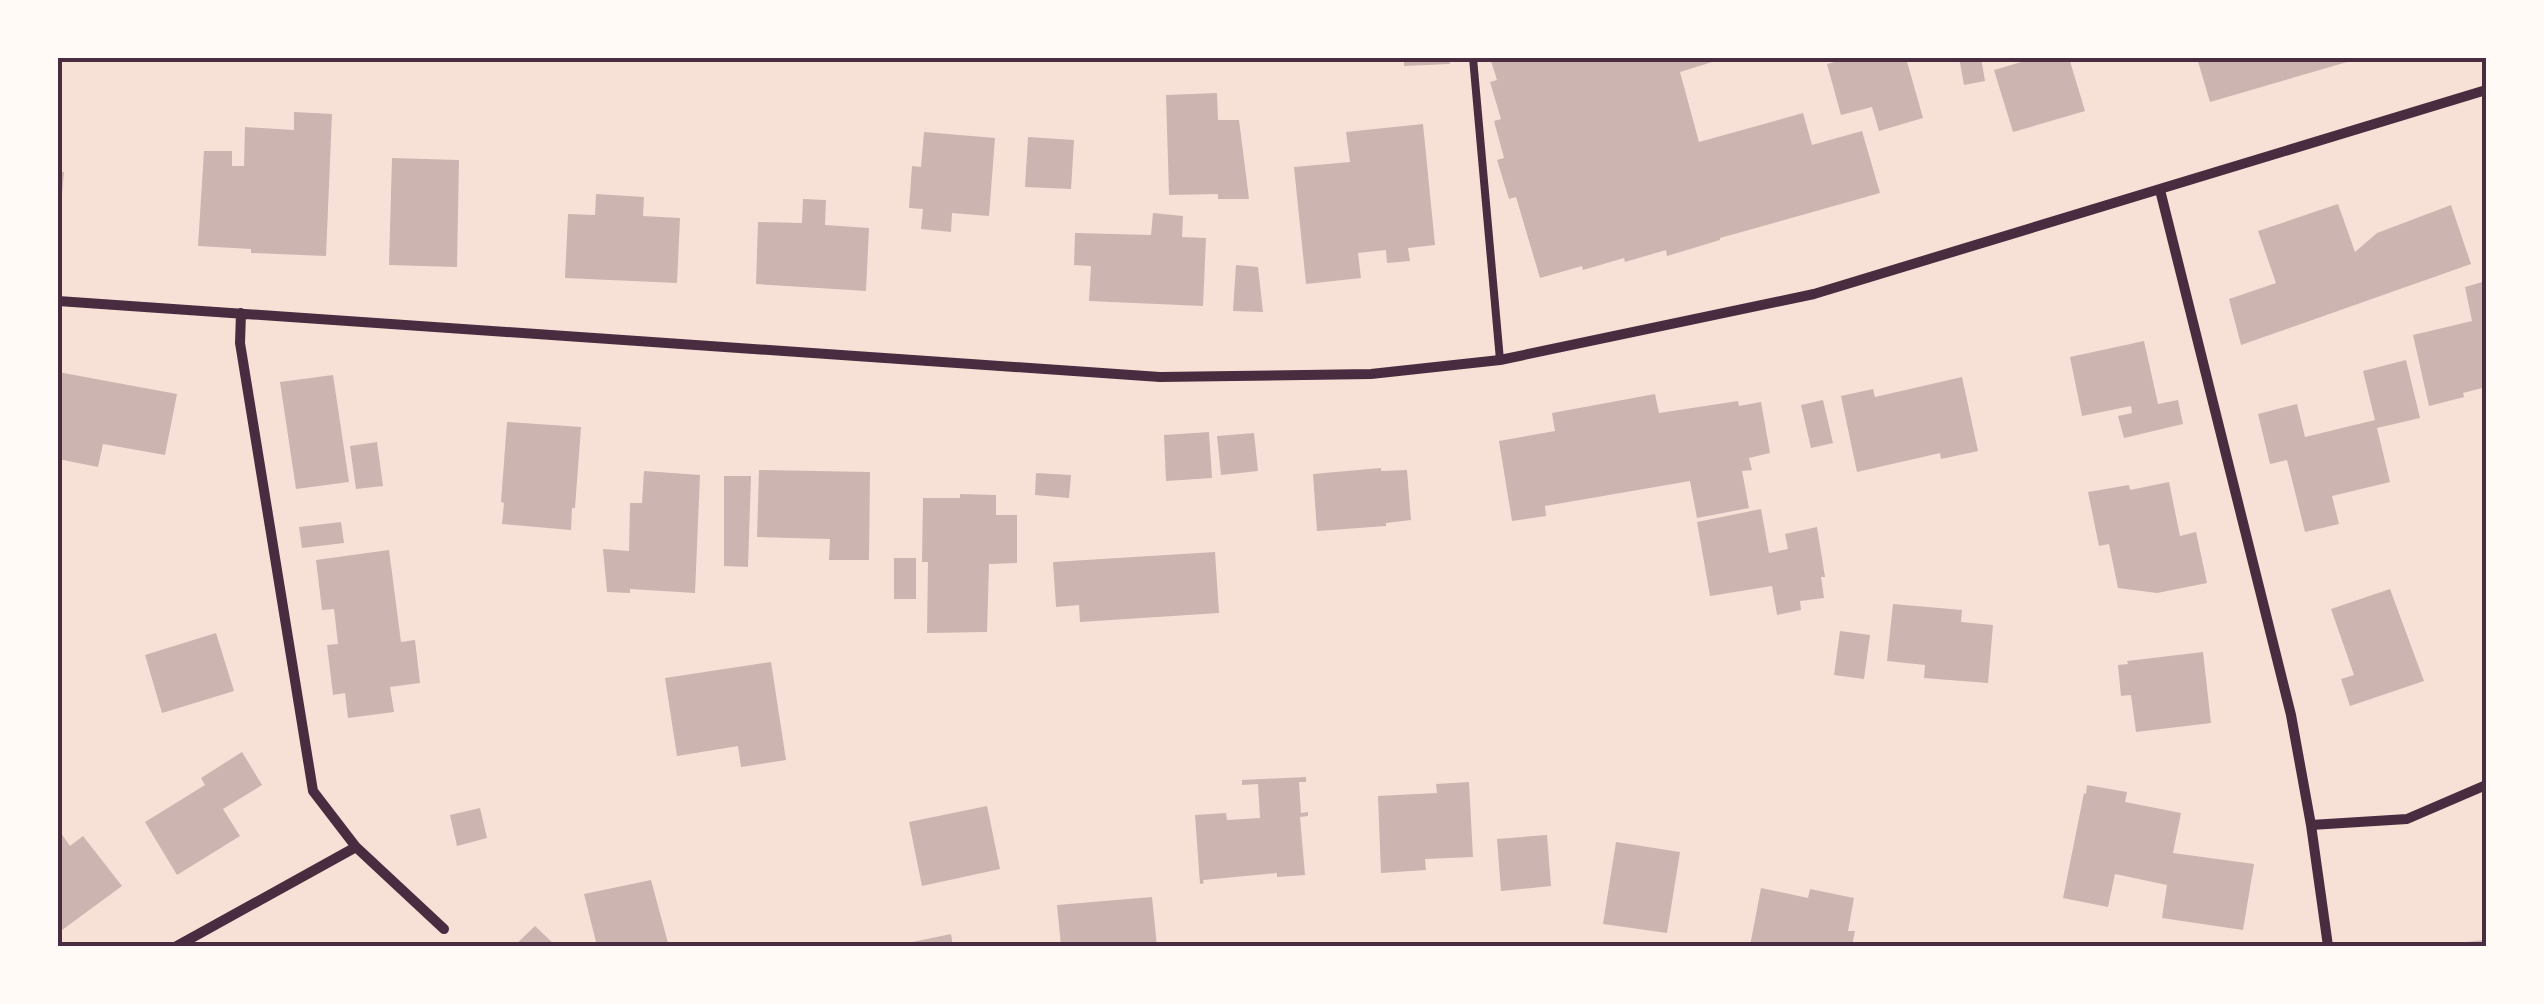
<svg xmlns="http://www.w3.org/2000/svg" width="2544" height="1004" font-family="'Titillium Web',sans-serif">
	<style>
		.building { fill: #ccb4b1 }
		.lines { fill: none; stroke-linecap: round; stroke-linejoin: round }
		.service { stroke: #4a2c40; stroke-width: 8 }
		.minor { stroke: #4a2c40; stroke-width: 10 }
		.neatline { fill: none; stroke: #4a2c40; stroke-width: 4 }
	</style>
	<rect width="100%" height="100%" fill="#f7e1d7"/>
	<!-- building -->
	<path class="building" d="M1404,58H1449L1450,64L1404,66Z
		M1490,58H1725L1680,72L1699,142L1803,113L1812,145L1862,131L1880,193L1720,238V240L1667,256L1666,250L1625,262L1624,258L1583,270L1582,266L1540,278L1516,197L1509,199L1497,160L1504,158L1494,121L1501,119L1490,82L1497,80Z
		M1850,58H1906L1923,118L1879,131L1872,107L1841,115L1827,64Z
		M1959,58H1981L1985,81L1964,85Z
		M2035,58H2069L2085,111L2013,132L1994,70Z
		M2197,58H2361L2210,102Z
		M1217,93L1218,120H1239L1249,199H1218V194L1169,195L1166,95Z
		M294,112L332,114L326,256L251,253V249L198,246L204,151H232V166H244L245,127L294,130Z
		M1423,124L1435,245L1408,248L1410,261L1387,263L1386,250L1358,253L1361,278L1306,284L1294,167L1350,162L1346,132Z
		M924,132L995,138L989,216L952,213L951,232L921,229L923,209L909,208L912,166L921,167Z
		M1028,137L1074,140L1071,189L1025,187Z
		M392,158L459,160L457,267L389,265Z
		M58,172H64L60,218H58Z
		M596,194L644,197L643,216L680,218L677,283L565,278L568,214L595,215Z
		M803,199L826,200L825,225L869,228L866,291L756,284L758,222L802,223Z
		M2338,204L2355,252L2377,233L2451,205L2471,264L2241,345L2229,299L2276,283L2258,231Z
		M1153,213L1183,216L1182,237L1206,238L1203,306L1089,301L1091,266L1074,265L1075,233L1151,235Z
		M1236,265L1258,267L1263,312L1233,311Z
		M2486,281V387L2463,393L2464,397L2429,406L2413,335L2472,321L2465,287Z
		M2144,341L2158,404L2178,400L2183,424L2124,438L2118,416L2132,413L2131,406L2082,416L2070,357Z
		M2406,360L2420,418L2377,428L2390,482L2332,496L2339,524L2305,532L2287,460L2270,464L2258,414L2297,404L2305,437L2375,420L2363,371Z
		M58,372L177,394L165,455L103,444L98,467L58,459Z
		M333,375L349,482L296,489L280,382Z
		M1962,377L1978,451L1941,459L1940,453L1857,472L1841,396L1873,389L1875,397Z
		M1655,394L1659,413L1738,401L1739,406L1761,402L1770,453L1749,458L1752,470L1742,471L1749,508L1697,518L1690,481L1545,506L1546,516L1512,521L1499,441L1555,431L1552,413Z
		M1823,400L1833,443L1811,448L1801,405Z
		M507,422L581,427L575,508H572L571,530L502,524L504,503L501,502Z
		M1209,432L1212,478L1166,481L1164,435Z
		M1254,433L1258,471L1221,475L1217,436Z
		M377,442L383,486L356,489L350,446Z
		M1381,468V471L1407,470L1411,520L1386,523V526L1317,531L1313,474Z
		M759,470L870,472L869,560H829L830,539L757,537Z
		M644,471L700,475L695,593L630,589V593L607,592L603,549L629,551L630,503H642Z
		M1036,473L1071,475L1069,498L1035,495Z
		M724,476H751L748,567L724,566Z
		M2169,482L2180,536L2196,532L2207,583L2157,593L2118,588L2109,544L2099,546L2088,492L2129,485L2130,490Z
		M960,494L996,495V515H1017V563L989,564L987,632L927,633L928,562H922L923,498H960Z
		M1761,509L1769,553L1788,549L1785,534L1817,527L1825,577H1821L1824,598L1800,601L1801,610L1777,615L1772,586L1710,596L1697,522Z
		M341,522L344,543L302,548L299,527Z
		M389,550L401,642L415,640L420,683L390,687L394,712L348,718L345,693L333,695L327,645L338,644L334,609L322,610L316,560Z
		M1215,552L1219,613L1080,622L1079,605L1056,607L1053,562Z
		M894,558H916V599H894Z
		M2390,589L2424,681L2350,706L2341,679L2354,675L2331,609Z
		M1893,604L1962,610L1961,622L1993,625L1988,683L1924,678L1925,665L1887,661Z
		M1840,631L1870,635L1864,679L1834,675Z
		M216,633L234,691L162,713L145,655Z
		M2203,652L2211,723L2136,732L2131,695L2121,696L2118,665L2128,664L2127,661Z
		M771,662L786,760L741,767L738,746L677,756L665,678Z
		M242,752L262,785L223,809L240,836L177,875L145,822L205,785L201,778Z
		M1306,777V782H1299L1301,813L1308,812V816L1300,817L1305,875L1277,877V873L1203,880L1204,883L1200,884L1195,815L1226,813L1227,820L1260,818L1258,784L1242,785V780Z
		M1469,782L1473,857L1425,859L1426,870L1381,873L1378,796L1437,793L1436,784Z
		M2087,785L2127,792L2125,802L2181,813L2173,853L2254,864L2243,930L2162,918L2167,885L2115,874L2108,907L2063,898L2084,793L2086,794Z
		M987,806L1000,869L922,886L909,822Z
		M480,808L487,838L457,846L450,815Z
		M58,829L70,846L83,836L122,886L58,933Z
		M1547,835L1551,886L1501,891L1497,839Z
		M1616,842L1680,852L1667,933L1603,924Z
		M651,880L668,943L650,946H597L584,894Z
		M1761,888L1808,898L1810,889L1854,898L1848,931H1855L1852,946H1750Z
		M1152,897L1157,946H1061L1057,905Z
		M535,926L556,946H514Z
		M951,934L953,946H898V945Z
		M2485,940L2486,946H2448V944Z"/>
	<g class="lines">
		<!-- service -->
		<path class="service" d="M1473,58L1500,360"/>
		<!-- minor -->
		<path class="minor" d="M2160,190L2291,715L2311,825L2328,946
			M58,301L1160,377L1371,374L1500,360L1814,294L2486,90
			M241,313L240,343L313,791L356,847L444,929
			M2311,825L2407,819L2486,785
			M177,946L356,847"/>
	</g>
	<!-- border -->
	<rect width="2544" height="1004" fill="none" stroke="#fffaf5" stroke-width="120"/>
	<rect x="60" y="60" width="2424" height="884" class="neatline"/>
</svg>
